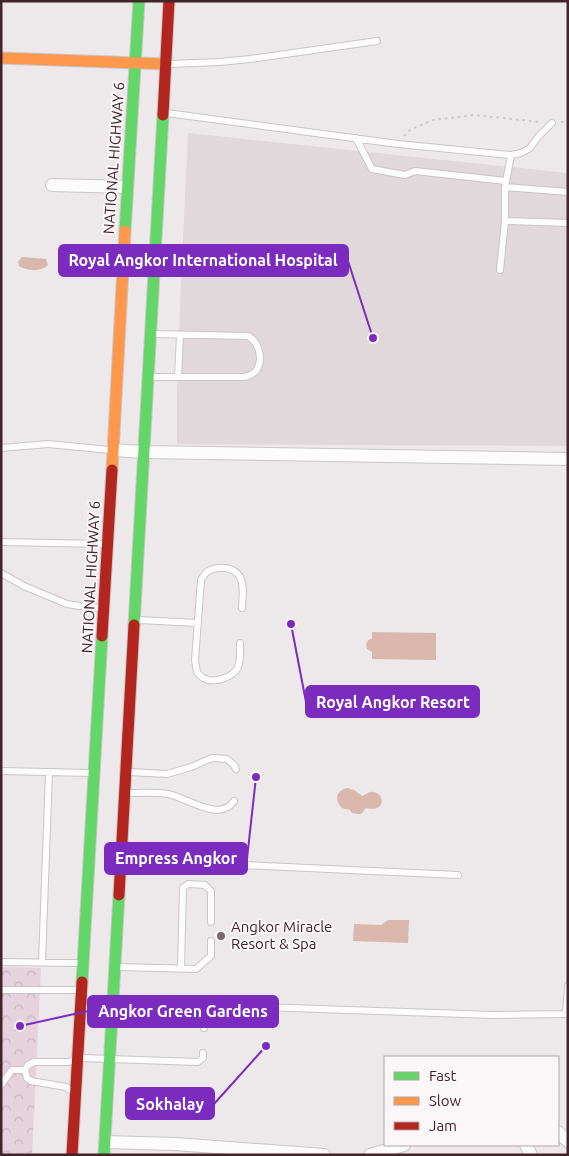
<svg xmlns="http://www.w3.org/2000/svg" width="569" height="1156" font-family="Ubuntu,sans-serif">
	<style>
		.built { fill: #e0d8db }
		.forest { fill: url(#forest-crowns) }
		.water { fill: #d9b7ac }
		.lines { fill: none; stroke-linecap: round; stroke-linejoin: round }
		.lane-casing { stroke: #cac5c6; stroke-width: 8 }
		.street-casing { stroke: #cac5c6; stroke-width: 14 }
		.fast-casing { stroke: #cbc5c7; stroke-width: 13 }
		.slow-casing { stroke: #cbc5c7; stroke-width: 13 }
		.jam-casing { stroke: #cbc5c7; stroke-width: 13 }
		.path { stroke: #cec6c8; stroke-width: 2; stroke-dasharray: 2.5 4; stroke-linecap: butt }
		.lane { stroke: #fcfcfc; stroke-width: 6 }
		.street { stroke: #fcfcfc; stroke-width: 12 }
		.fast { stroke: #63d668; stroke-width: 11 }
		.slow { stroke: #ff974d; stroke-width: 11 }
		.jam { stroke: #b3261e; stroke-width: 11 }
		.poi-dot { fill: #7d696d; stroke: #fbf7f9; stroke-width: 2 }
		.labels { text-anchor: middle; stroke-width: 4; stroke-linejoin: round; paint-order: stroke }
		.street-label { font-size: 15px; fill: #41252a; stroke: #fbf7f9 }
		.poi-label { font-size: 15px; fill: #41252a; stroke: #fbf7f9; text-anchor: start }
		.leader { fill: none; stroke: #7b2cbf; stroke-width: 2 }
		.callout-dot { fill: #7b2cbf; stroke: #fbf7f9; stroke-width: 2 }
		.callout { fill: #7b2cbf; stroke: #7b2cbf; stroke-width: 2 }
		.callout-label { font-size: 16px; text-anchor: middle; font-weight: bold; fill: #fff }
	</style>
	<defs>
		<pattern id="forest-crowns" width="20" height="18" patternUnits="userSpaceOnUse" patternTransform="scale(1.25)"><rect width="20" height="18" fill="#e5d2dd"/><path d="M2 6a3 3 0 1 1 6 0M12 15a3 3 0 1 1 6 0" fill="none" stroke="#c6b4be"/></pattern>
	</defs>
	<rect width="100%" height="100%" fill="#ede8ea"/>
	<!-- built -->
	<path class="built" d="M188,133L568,173V446L177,444V392L181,283Z"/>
	<!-- forest -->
	<path class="forest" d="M1,967L41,968L32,1155H1Z"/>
	<!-- water -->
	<path class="water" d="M22,257L46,259L48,265C42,272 27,271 19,266L18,262Z
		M372,632L436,633V660L372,659V652L367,649L366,645L368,640L372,639Z
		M347,788L354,790L362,796C366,795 369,791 373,792C385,793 386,813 366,808L361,814H358L352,813L350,810L342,808C334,800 336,791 347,788Z
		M388,920H409L408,943L353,941L354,924L381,925Z"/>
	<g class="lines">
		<defs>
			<path id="lane" d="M169,64L220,62L250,59L377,41
				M167,113L398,144L511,155L505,187V221L500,270
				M356,138L372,169L405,175L415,171L506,181
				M511,155L521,153L530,148L538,137L552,123
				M505,187L568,192
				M505,221L568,223
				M151,377H245C249,376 253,374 256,371C264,360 259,342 248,336L154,334
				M178,377L180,335
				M1,448L48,444L110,450
				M1,542L104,544
				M1,573L24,586L67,604L80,606L100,608
				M138,620L198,623
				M240,643C240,650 241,660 238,667C233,678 213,684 203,678C200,676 199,674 197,672L195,660L201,580C203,577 205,573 208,571C218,566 234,566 240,577C245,586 242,598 242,608
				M1,771L90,773
				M129,772L167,774L191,767L212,758L227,759L234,765L236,769
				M128,793C141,793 156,792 168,794C186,797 220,823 234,801
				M124,866L221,864L458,875
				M1,962L80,963
				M42,962L49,772
				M119,967L196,969L211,956V941
				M181,968L183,888L188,884L205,885L211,891V922
				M1,990H78
				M84,1009L107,1010
				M117,1011L156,1012L161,1015L166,1016L199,1018L204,1022V1028
				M156,1012L163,1007L174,1004L493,1015L568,1014
				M566,1014L568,986
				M81,1058L198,1062L203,1058V1053
				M1,1085L12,1070H25
				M70,1090L66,1087L31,1081L27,1078L25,1070L28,1065L34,1062H69L72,1061"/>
			<path id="street" d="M52,185L127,187
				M113,450L144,452L568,459
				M558,1132L568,1141
				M105,1142L175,1144L324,1155
				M526,1145L531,1155
				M370,1155L404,1145"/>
			<path id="fast" d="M125,231L139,1
				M134,625L163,115
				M82,982L102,636
				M104,1155L119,895"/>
			<path id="slow" d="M1,58L166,64
				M112,470L125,231"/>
			<path id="jam" d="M163,115L169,1
				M102,636L112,470
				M119,895L134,625
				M72,1155L82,982"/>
		</defs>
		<!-- lane casing -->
		<use href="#lane" class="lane-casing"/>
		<!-- street casing -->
		<use href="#street" class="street-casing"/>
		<!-- fast casing -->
		<use href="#fast" class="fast-casing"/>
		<!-- slow casing -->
		<use href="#slow" class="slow-casing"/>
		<!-- jam casing -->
		<use href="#jam" class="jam-casing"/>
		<!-- path -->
		<path class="path" d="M561,122H568
			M404,136L410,130L433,120L474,115L541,122"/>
		<!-- lane -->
		<use href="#lane" class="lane"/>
		<!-- street -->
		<use href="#street" class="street"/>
		<!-- fast -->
		<use href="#fast" class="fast"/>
		<!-- slow -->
		<use href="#slow" class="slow"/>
		<!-- jam -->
		<use href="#jam" class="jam"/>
	</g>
	<!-- markers -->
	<circle class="poi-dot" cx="221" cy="936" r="5"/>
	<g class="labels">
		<!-- street labels -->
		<g class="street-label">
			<text transform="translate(114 158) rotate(-86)" y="5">NATIONAL HIGHWAY 6</text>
			<text transform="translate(91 577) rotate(-87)" y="5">NATIONAL HIGHWAY 6</text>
		</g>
		<!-- poi labels -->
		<g class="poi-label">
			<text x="231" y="932">Angkor Miracle<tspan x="231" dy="17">Resort &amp; Spa</tspan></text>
		</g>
	</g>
	<!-- callouts -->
	<path class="leader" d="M373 338L348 261M291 624L306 702M256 777L247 859M20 1026L88 1011M266 1046L214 1104"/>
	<g class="callout-dot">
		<circle cx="373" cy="338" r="5"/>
		<circle cx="291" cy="624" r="5"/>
		<circle cx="256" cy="777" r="5"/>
		<circle cx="20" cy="1026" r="5"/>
		<circle cx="266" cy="1046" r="5"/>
	</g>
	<g class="callout">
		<rect x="59" y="245" width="289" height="31" rx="5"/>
		<rect x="306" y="686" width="173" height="31" rx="5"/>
		<rect x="105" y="843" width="142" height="31" rx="5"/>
		<rect x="88" y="996" width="190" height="31" rx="5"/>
		<rect x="126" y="1088" width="88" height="31" rx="5"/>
	</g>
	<g class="callout-label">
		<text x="203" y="266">Royal Angkor International Hospital</text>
		<text x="393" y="708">Royal Angkor Resort</text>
		<text x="176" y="864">Empress Angkor</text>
		<text x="183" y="1017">Angkor Green Gardens</text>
		<text x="170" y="1110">Sokhalay</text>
	</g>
	<!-- border -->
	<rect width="569" height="1156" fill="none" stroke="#41252a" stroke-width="5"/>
	<!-- legend -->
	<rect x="384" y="1056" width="175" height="90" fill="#fbf7f9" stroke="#b1a3a6"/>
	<rect x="394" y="1072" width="25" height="8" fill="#63d668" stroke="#b1a3a6"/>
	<text x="429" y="1081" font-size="15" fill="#41252a">Fast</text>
	<rect x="394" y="1097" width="25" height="8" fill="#ff974d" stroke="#b1a3a6"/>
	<text x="429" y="1106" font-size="15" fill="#41252a">Slow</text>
	<rect x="394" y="1122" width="25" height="8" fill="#b3261e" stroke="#b1a3a6"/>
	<text x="429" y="1131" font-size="15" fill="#41252a">Jam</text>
</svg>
